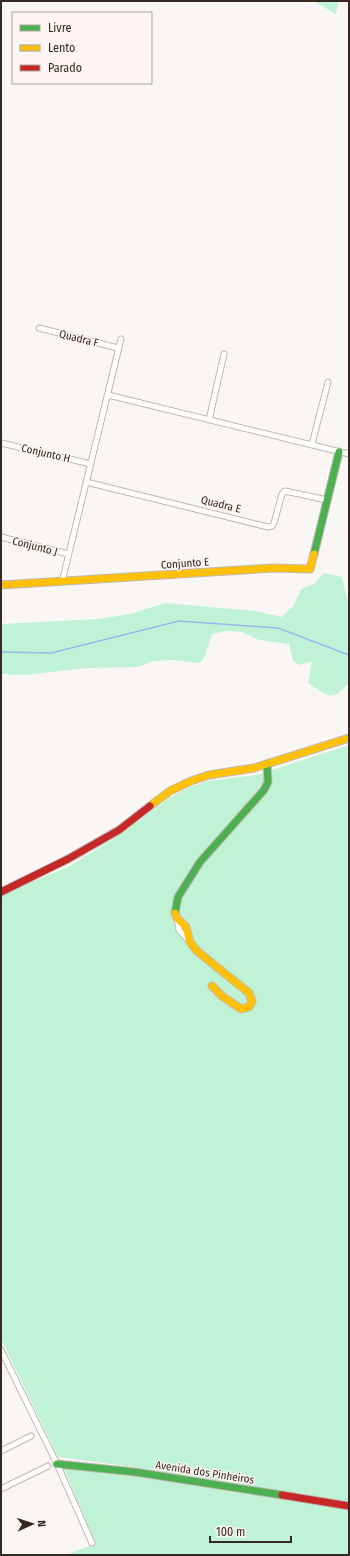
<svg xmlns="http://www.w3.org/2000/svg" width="350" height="1556" font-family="'Fira Sans Condensed',sans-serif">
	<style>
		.green { fill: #c0f3d5 }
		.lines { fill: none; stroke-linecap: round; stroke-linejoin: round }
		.stream { stroke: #99b9ed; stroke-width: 1.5 }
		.street-casing { stroke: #c1b8b4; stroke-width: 7 }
		.fast-casing { stroke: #c1b8b4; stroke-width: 9 }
		.slow-casing { stroke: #c1b8b4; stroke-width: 9 }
		.jam-casing { stroke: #c1b8b4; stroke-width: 9 }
		.street { stroke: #fefefd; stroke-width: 5 }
		.fast { stroke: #4caf50; stroke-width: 7 }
		.slow { stroke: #ffc107; stroke-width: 7 }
		.jam { stroke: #c62828; stroke-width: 7 }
		.labels { text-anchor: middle; stroke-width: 3; stroke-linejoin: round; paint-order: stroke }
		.street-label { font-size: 11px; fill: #362922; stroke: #fdf5f1 }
	</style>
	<rect width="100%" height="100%" fill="#faf6f4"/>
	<!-- green -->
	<path class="green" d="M313,1H339L336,14Z
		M324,573L342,577L349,606V682C331,704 328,695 308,683L312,661L300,665L293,661L289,644L259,640L242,632L226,631L212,634L205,656L200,663L173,660L153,661L138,667L89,668L23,675L1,674V624L98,619L131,614L165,603L255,611L282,617L294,605L301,589L314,584Z
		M349,745V1502L134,1467L58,1457L1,1339V895L70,866L118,836L169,798L190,787L208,781L256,775Z
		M62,1465L349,1510V1555H65L96,1544Z"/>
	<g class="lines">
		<!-- stream -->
		<path class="stream" d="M1,652L51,653L179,621L278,628L349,655"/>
		<defs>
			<path id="street" d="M39,328L118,348
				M108,395L349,454
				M209,420L224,354
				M1,443L91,464
				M312,444L328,382
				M86,482L268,527L272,526L274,523L282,494L285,491L327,500
				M1,537L68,554
				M62,582L121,339
				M177,918L179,930L190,942
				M1,1350L57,1464L92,1543
				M1,1451L31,1436
				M1,1489L48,1466"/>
			<path id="fast" d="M314,554L339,452
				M175,913L178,897L200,862L264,790L268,782L267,764
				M57,1464L135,1472L282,1495"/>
			<path id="slow" d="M1,585L274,568L310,569L314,554
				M150,806L170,791L191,781L209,775L254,768L349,738
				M175,913L177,918L186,927L190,942L197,951L249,993L252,1001L249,1007L241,1009L222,996L212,986"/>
			<path id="jam" d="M1,892L68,859L119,830L150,806
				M282,1495L349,1506"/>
		</defs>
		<!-- street casing -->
		<use href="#street" class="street-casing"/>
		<!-- fast casing -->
		<use href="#fast" class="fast-casing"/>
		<!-- slow casing -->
		<use href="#slow" class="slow-casing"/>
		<!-- jam casing -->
		<use href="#jam" class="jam-casing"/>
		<!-- street -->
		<use href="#street" class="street"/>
		<!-- fast -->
		<use href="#fast" class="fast"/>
		<!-- slow -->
		<use href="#slow" class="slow"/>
		<!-- jam -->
		<use href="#jam" class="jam"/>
	</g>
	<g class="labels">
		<!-- street labels -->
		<g class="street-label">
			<text transform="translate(79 338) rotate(14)" y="4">Quadra F</text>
			<text transform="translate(46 453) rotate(13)" y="4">Conjunto H</text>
			<text transform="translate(221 504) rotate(14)" y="4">Quadra E</text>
			<text transform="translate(35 546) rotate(14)" y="4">Conjunto J</text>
			<text transform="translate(185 563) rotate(-4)" y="4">Conjunto E</text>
			<text transform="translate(205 1472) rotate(9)" y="4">Avenida dos Pinheiros</text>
		</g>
	</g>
	<!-- border -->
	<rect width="350" height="1556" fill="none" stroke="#362922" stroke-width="4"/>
	<!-- legend -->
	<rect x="12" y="12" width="140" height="72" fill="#fdf5f1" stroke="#ada39e"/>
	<rect x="20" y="25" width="20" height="6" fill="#4caf50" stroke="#ada39e"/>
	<text x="48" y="32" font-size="12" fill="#362922">Livre</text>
	<rect x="20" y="45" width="20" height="6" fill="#ffc107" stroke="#ada39e"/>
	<text x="48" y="52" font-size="12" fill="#362922">Lento</text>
	<rect x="20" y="65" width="20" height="6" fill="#c62828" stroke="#ada39e"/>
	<text x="48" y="72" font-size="12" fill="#362922">Parado</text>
	<!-- north arrow -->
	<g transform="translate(32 1524) rotate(87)" stroke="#fdf5f1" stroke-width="3" paint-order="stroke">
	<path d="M0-3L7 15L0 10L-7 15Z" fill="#362922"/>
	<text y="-6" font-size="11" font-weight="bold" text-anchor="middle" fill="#362922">N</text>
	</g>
	<!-- scale -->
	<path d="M210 1536v6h81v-6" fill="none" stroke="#362922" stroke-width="2"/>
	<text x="216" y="1536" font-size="12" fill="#362922" stroke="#fdf5f1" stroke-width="3" paint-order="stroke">100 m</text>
</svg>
